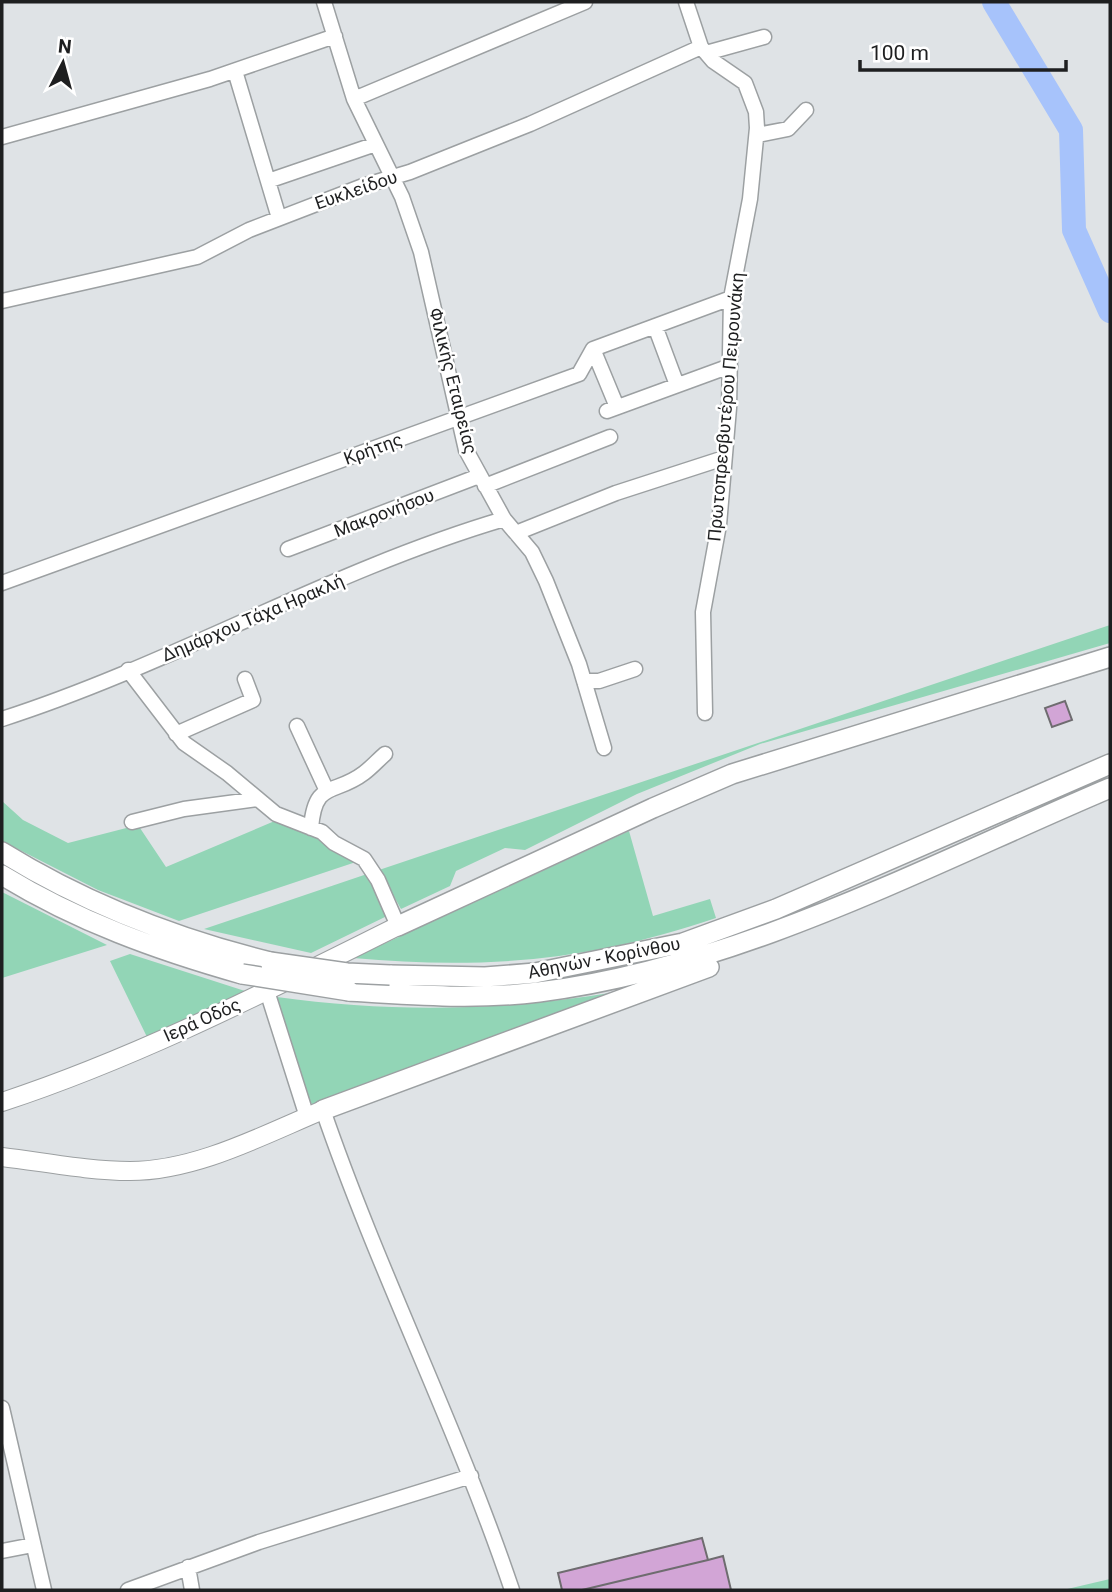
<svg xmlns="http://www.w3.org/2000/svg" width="1112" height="1592" font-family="Roboto,sans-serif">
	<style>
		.green { fill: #92d5b6 }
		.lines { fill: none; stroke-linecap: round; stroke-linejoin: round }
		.river { stroke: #a7c3fb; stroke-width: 24 }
		.building { fill: #d2a5d6; stroke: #6e6c6f; stroke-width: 2 }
		.minor-casing { stroke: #9ca0a2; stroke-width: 17 }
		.major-casing { stroke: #9ca0a2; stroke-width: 20 }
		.highway-casing { stroke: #9ca0a2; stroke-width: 22 }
		.minor { stroke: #fff; stroke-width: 14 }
		.major { stroke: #fff; stroke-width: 18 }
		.highway { stroke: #fff; stroke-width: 19 }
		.highway-bridge-casing { stroke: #9ca0a2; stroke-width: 22; stroke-linecap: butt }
		.highway-bridge { stroke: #fff; stroke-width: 19 }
		.labels { text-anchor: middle; stroke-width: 5; stroke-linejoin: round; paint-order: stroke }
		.street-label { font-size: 18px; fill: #1e1f20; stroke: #fff }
	</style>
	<rect width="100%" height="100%" fill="#dfe3e6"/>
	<!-- green -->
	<path class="green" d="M1110,625V643L760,744L637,794L525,850L505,848L456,871L450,886L401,909L379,870Z
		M2,801L23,820L68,843L138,825L166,867L277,820L322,840L359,861L179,921L98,890L2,841Z
		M629,831L653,916L710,899L716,918C590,961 484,970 353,958Z
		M370,873L387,916L311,953L204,929Z
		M2,892L107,945L2,978Z
		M130,954L245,991L147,1037L110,961Z
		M616,992L315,1107L305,1097L277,997C392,1013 502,1011 616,992Z
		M1110,1579V1590H1063Z"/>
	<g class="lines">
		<!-- river -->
		<path class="river" d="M994,2L1071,130L1074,230L1110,311"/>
	</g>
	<!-- building -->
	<path class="building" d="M1065,701L1072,720L1052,727L1045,708Z
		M702,1538L708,1560L582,1590H562L558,1573Z
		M723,1556L731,1590H582L708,1560Z"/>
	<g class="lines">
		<defs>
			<path id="minor" d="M324,2L354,99L402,197L421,252L466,450L504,519L532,552L546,581L579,664L604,748
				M686,2L701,47L713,61L745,83L756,112L757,128L750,199L731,298L729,408L719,525L703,612L705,713
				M706,53L764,37
				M235,71L279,218
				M354,99L585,2
				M757,135L788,129L806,110
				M2,137L210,79L335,36
				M268,181L376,144
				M2,301L197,257L249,230L363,186L410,172L530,124L701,47
				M655,326L677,385
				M593,349L617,407
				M607,411L730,366
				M485,486L610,437
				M516,533L616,493L724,458
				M288,549L479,476
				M2,583L579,374L593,349L731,298
				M128,670L184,743L227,773L276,814L322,832L334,843L364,859L378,880L398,926
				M584,681H599L635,669
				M2,719C173,664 331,570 504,519
				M297,726L326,789
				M176,734L253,700L245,679
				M132,822L184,809L258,799
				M311,828C315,779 334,796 364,773C372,767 378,760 385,754
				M267,991L307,1117
				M323,1110C379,1273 457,1427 512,1590
				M2,1408L44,1590
				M2,1551L33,1545
				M188,1567L192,1590
				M128,1590L259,1542L471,1476"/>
			<path id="major" d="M2,1102C139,1057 269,990 398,926
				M2,1157C44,1162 88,1171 130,1171C196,1171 263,1135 323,1110"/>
			<path id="highway" d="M2,852C86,904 174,938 270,962
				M2,875C77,921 157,950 242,974
				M398,926L653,808L732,774L1110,657
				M390,975L485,977L535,973L683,943L776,909L1110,764
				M349,991C412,995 476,1000 539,992C739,967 926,866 1110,788
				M323,1110L709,967"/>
		</defs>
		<!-- minor casing -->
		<use href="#minor" class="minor-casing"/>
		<!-- major casing -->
		<use href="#major" class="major-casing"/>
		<!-- highway casing -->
		<use href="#highway" class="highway-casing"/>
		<!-- minor -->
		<use href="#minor" class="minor"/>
		<!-- major -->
		<use href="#major" class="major"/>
		<!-- highway -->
		<use href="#highway" class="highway"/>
		<defs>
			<path id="highway-bridge" d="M270,962L347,973L390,975
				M242,974L349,991"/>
		</defs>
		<!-- highway-bridge casing -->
		<use href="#highway-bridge" class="highway-bridge-casing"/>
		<!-- highway-bridge -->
		<use href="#highway-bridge" class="highway-bridge"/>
	</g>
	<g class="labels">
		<!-- street labels -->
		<g class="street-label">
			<text transform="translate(356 190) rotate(-19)" y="6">Ευκλείδου</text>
			<text transform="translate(453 381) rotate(76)" y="6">Φιλικής Εταιρείας</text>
			<text transform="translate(726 407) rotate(-85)" y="6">Πρωτοπρεσβυτέρου Πειρουνάκη</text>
			<text transform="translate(373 449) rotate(-20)" y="6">Κρήτης</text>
			<text transform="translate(384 513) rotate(-21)" y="6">Μακρονήσου</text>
			<text transform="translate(253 618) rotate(-23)" y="6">Δημάρχου Τάχα Ηρακλή</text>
			<text transform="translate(604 958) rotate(-11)" y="6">Αθηνών - Κορίνθου</text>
			<text transform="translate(202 1020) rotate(-24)" y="6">Ιερά Οδός</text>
		</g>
	</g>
	<!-- border -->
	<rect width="1112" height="1592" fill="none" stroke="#1e1f20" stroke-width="7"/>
	<!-- north arrow -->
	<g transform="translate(63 63) rotate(6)" stroke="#ffffff" stroke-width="5" paint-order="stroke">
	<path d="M0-5L12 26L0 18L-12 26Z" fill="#1e1f20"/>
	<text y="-10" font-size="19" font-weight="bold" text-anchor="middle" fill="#1e1f20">N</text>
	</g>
	<!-- scale -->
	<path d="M860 60v10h206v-10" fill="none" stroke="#1e1f20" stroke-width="3.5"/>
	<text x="870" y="60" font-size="21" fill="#1e1f20" stroke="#ffffff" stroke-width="5" paint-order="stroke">100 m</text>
</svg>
